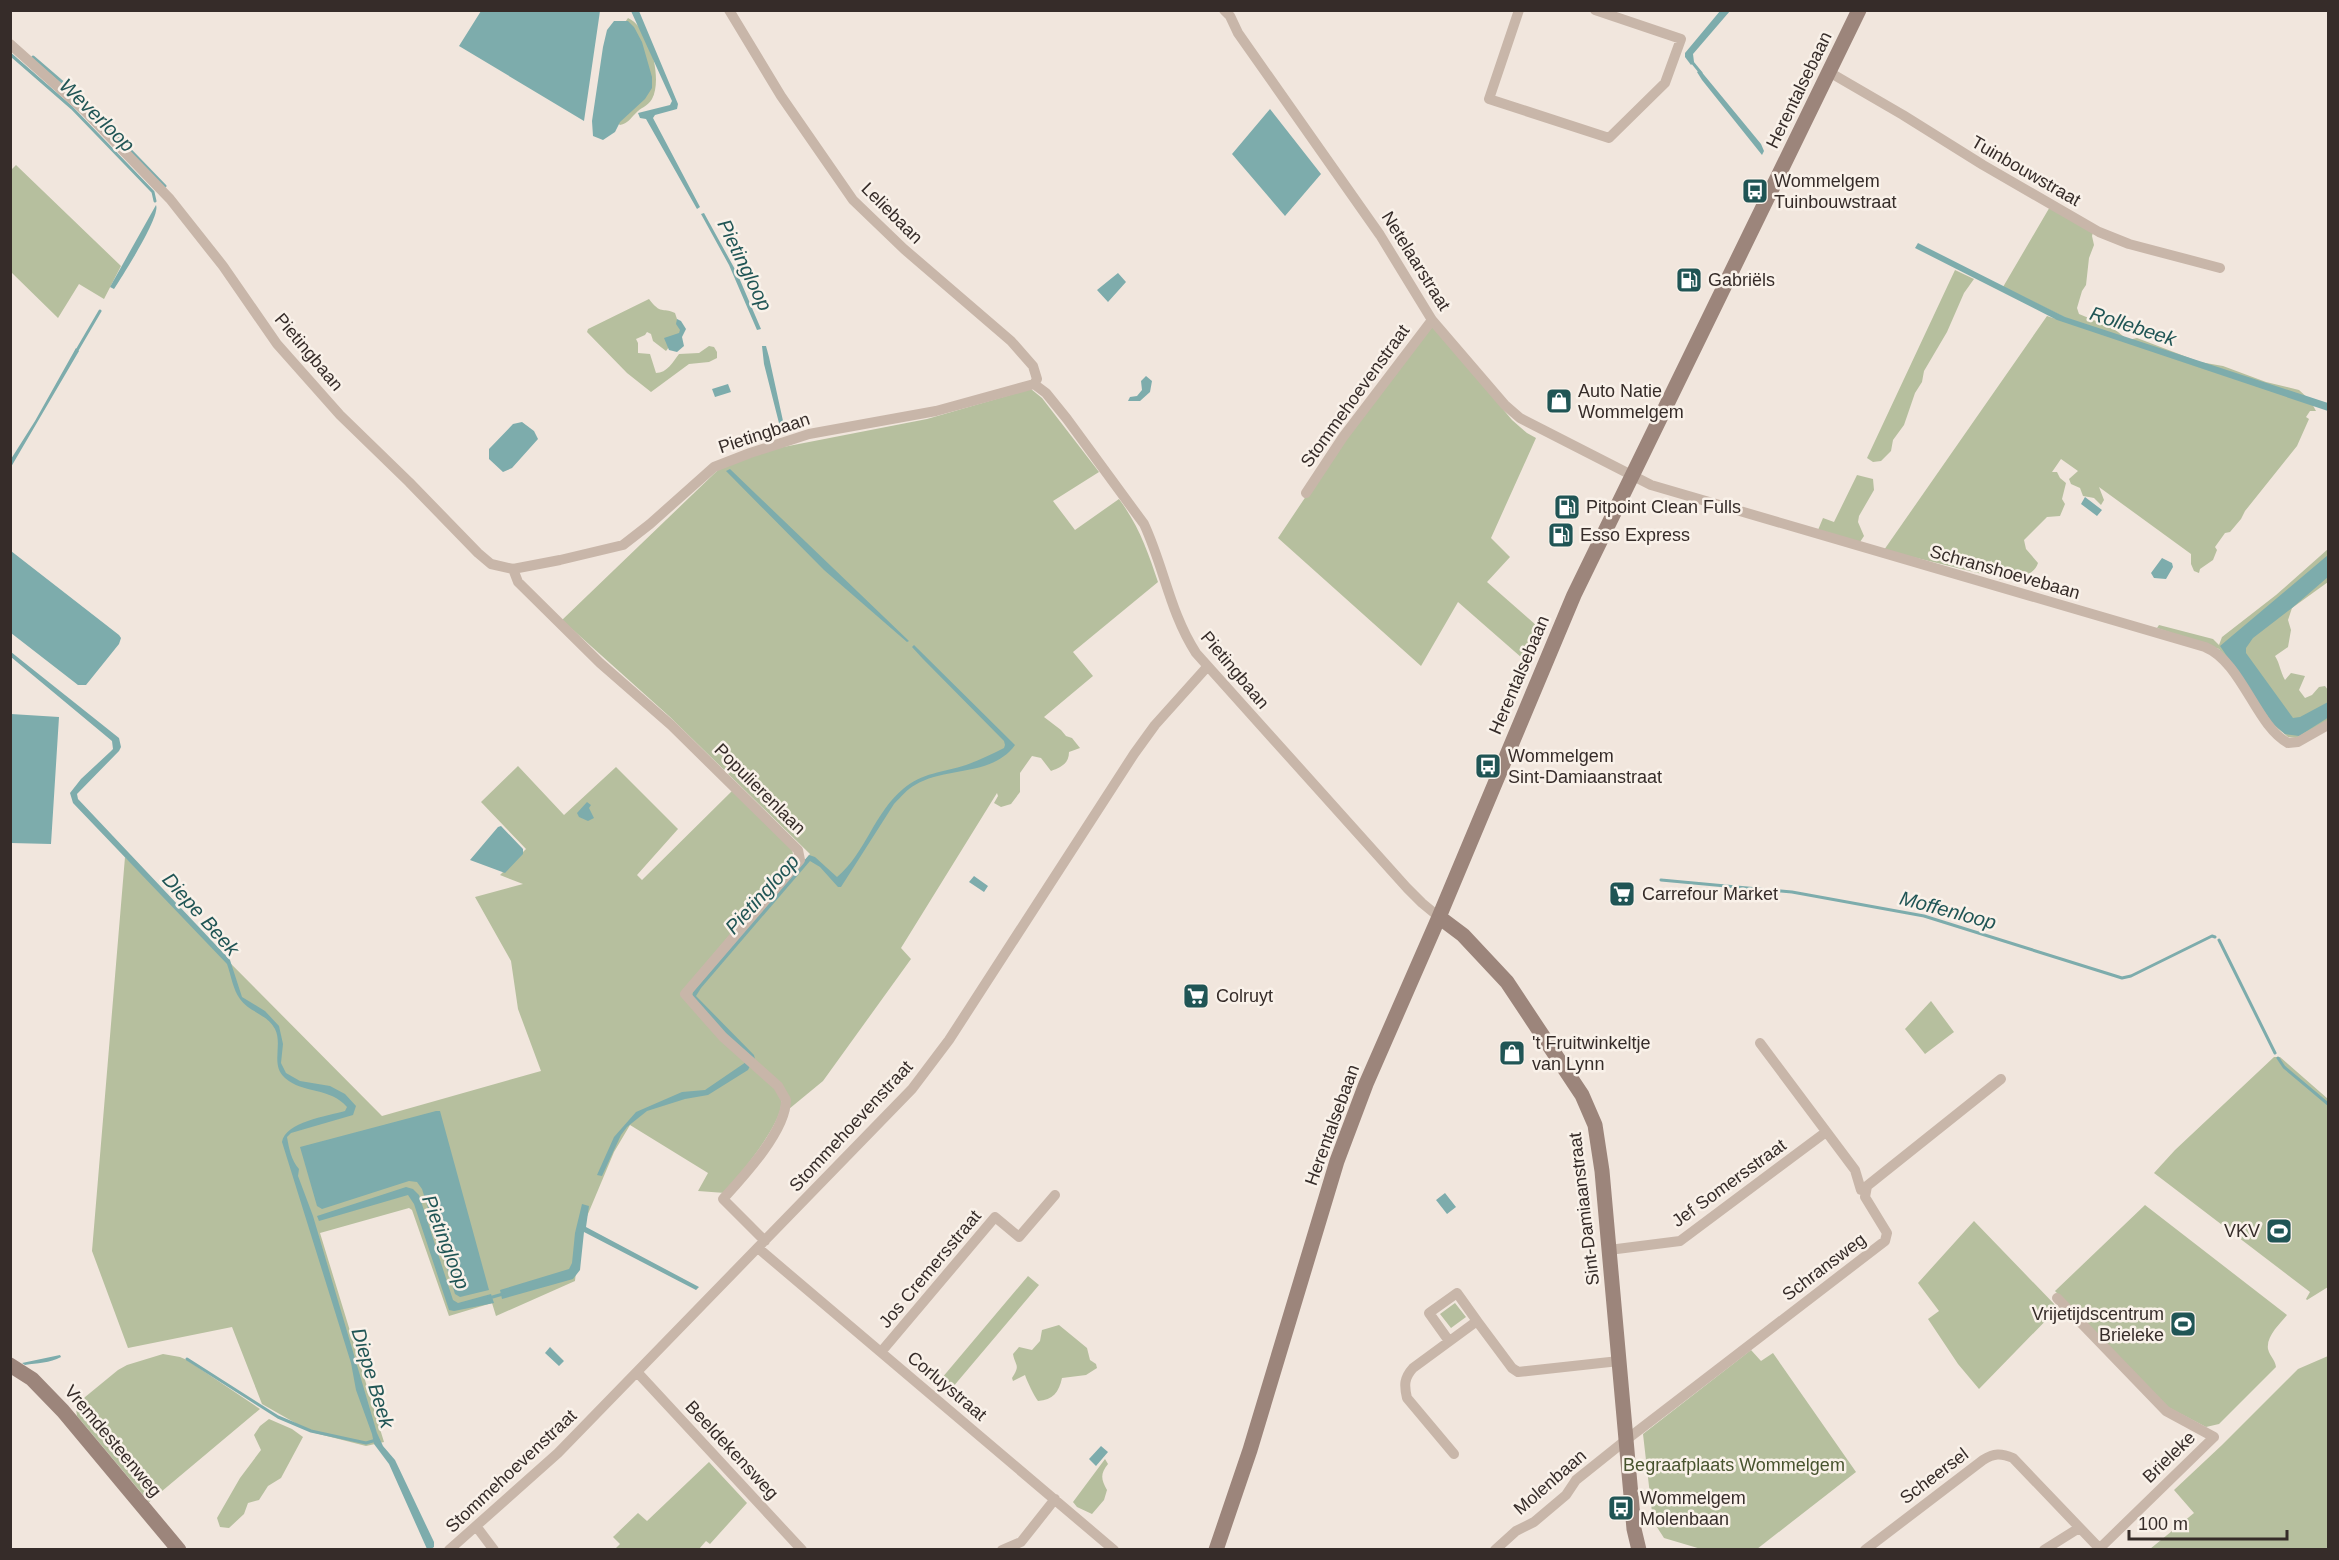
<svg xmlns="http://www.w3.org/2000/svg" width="2339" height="1560" font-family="Arial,sans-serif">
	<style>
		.green { fill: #b6bf9e }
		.water { fill: #7dacac }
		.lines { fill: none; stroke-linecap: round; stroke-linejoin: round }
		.stream { stroke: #7dacac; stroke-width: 3 }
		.street { stroke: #c8b6a9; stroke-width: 10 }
		.secondary { stroke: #9c857b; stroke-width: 15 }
		.labels { text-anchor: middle; stroke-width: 5; stroke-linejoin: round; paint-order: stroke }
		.street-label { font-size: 18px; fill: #362c29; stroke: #f9f1e9 }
		.poi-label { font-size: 18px; fill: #362c29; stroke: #f9f1e9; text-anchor: start }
		.park-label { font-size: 18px; fill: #47532e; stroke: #f9f1e9 }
		.water-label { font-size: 20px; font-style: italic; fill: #205555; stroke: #f9f1e9 }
	</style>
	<rect width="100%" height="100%" fill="#f1e6dd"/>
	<!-- green -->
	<path class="green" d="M628,18C650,28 663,79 652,99C647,107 641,107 635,114C630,119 628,123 620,125L616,122L623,25Z
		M16,165L121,266L104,299L79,284L58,318L11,272L10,171Z
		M2051,205L2094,229L2092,236L2094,245L2089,258L2086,285L2082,291L2077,308L2079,314L2113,328L2128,340L2137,338L2200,362L2223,366L2266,382L2299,390L2310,400L2316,411H2310L2306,417L2309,419L2297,446L2245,511L2241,519L2230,532L2225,533L2215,547L2217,550L2213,560L2200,569L2199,573L2194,571L2191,564V554L2099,487L2104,500L2101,505L2094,498L2083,496L2080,488L2071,484L2069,479L2078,471L2061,459L2052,472H2057L2060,478L2066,483L2062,499L2065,504L2060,516L2047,517L2024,540L2026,549L2038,563C2033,579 2015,574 2000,580L1990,568L1992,560L1982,574L1884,550L2047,316L2056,319L2060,315L2003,287Z
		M1955,270L1974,279L1964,293L1947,332L1924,371L1922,382L1915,393L1904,425L1893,440L1891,451L1881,461L1873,462L1867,458Z
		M649,299C661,315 662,307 675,313L681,331L666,351L653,341L651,334L647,332L645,335L636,339L638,343V353L650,354L656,373C667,373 673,362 679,354L699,353L709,346L714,347L717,352V358L709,362L689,364L651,392L627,373L587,332L588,329Z
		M1432,327L1437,330L1512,420L1527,433L1536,438L1491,538L1510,557L1487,582L1536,625L1522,658L1458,602L1421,666L1278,538L1343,441Z
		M1031,389L1042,398L1099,472L1053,501L1075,530L1119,499C1139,526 1148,552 1158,582L1073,652L1093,676L1044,717L1061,730L1066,736L1072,738L1080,748L1069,752C1069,764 1061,767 1051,771L1041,758L1032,756L1020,773V792L1011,804L1001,807L994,803L998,796L997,793L901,948L911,959L823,1081L789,1109L749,1057L690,994L810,854L670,717L562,620L718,470L768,450L927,419Z
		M1857,475L1873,479L1874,490L1859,516L1858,522L1864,536L1860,542L1818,530L1823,518L1834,522Z
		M2328,549V582L2292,608L2288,620L2291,630L2288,647L2275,656C2280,664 2280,671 2285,680L2291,673L2305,676L2299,690L2305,698L2312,695L2319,687L2325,686L2328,690V721L2296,738L2288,737L2267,719L2219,649L2157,628L2159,625L2213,639L2219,645L2222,637L2276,595Z
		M518,766L564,815L616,767L678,829L637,875L642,880L732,791L792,849L794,859L686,987L774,1086C776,1090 781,1095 781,1099C786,1120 739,1175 725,1193L698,1191L708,1173L630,1125L614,1152L580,1233L575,1281L496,1316L492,1303L449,1316L412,1210L409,1208L320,1233L384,1442L366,1446L311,1432L262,1404L232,1327L128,1348L92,1251L125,857L382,1116L541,1071L518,1009L511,961L475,897L523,884L500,875L526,849L481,802Z
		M1931,1001L1954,1032L1925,1054L1905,1029Z
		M2274,1057H2280L2328,1099V1287L2307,1300L2306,1299L2310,1292L2154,1173L2175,1150Z
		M2145,1205L2287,1315C2280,1324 2266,1336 2268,1349C2270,1357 2275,1359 2276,1367L2219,1424L2206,1427L2162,1404L2055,1291Z
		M1974,1221L2058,1308L1979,1389L1958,1364L1928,1319L1939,1311L1918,1283Z
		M1028,1276L1039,1285L947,1394L936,1385Z
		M1455,1303L1466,1317L1451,1328L1440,1314Z
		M1059,1325L1087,1348L1090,1360L1096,1364L1097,1368L1086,1375L1062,1378C1059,1392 1053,1400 1038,1401C1034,1396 1027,1381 1025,1375L1013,1381L1012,1378C1021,1364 1015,1366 1013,1354L1019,1347L1032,1350L1040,1341L1042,1330Z
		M1751,1350L1761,1361L1773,1353L1856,1472L1757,1549H1701L1664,1538L1653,1521L1643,1434Z
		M163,1354L180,1357L187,1360L260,1409L149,1502L77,1416L76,1409L79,1402L118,1370L127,1365Z
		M2328,1356V1549H2150L2194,1513L2174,1490L2222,1445L2298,1369Z
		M269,1419L292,1429L303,1437L281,1478L268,1486L259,1500L248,1503L244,1514L229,1528L220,1527L217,1518L240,1478L261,1450L254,1435L260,1426Z
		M1105,1459L1108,1464C1100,1474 1101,1479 1107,1490L1104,1500L1092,1514L1077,1507L1073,1502Z
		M709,1462L747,1503L710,1544L706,1541L699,1549H615L620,1544L613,1537L638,1513L647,1521Z"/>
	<!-- water -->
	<path class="water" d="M481,11H600L584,121L459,46Z
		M631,11H639L678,104L677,109L655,115L653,118L700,207L697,209L646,119L640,118L638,113L670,105L672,101Z
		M1720,11H1730L1693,54L1694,62L1691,65L1685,57V53Z
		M614,21H628L634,27L642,42L652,77V88L645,99L620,122L615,132L603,140L593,136L592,121L603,47L607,30Z
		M1700,70L1761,144L1764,151L1762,155L1702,80L1697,72Z
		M1270,109L1321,174L1285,216L1232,154Z
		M156,205C161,216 123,275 114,289L110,287Z
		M704,213L737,273L761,329L757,330L729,265L701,214Z
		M1918,243L2065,317L2328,403V411L2057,320L1915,248Z
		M1118,273L1126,282L1108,302L1097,290Z
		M677,319L681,321L686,329L682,337L684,346L677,352L669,350L664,338L679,333L680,330L676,324Z
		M762,346H766L769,357L785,430L781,431L764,364Z
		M76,348L79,351L11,467V459L35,421Z
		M1146,376L1152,381L1150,392L1140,401H1128L1130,397L1137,396L1142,390L1141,381Z
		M728,384L731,392L715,397L712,389Z
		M522,422L534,431L538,439L512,468L503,472L489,459V449L513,424Z
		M730,469L909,641L907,642L824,570L726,471Z
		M2085,497L2102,510L2097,516L2081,504Z
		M11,551L119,635L121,638L119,644L86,685H78L11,633Z
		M2328,555V577L2292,608L2253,638L2246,648V653L2293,718L2300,717L2328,702V717L2326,719L2299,736L2285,734L2273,724L2220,646Z
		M2162,558L2172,563L2173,567L2166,579L2154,578L2151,573Z
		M914,645L1015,745C992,777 946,766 915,785C907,789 901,797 894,804L841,887H838L820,867L810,861L701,988L696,996L754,1055L755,1059L730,1038L692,998L693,992L809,855L815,857L837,877C865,854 874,813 903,789C921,773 944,772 966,765C980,760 992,754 1004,748L1005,745L1004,741L923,659L912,647Z
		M11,652L119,738L121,747L119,751L77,794L78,799L230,960L242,997L265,1011L279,1026L283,1044L281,1063L286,1073L300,1081L330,1086L345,1094L356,1106L353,1115L291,1133L287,1137C289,1148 291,1160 299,1169L298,1176L313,1216L377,1433L383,1446L395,1460L434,1542V1547L431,1549H427L389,1464L374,1444L372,1434L356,1390L351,1363L282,1142C285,1122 327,1116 345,1111L347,1107C330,1087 303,1094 285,1078C270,1065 283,1045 275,1029C267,1014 249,1012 240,999C233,990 231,975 227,964L73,803L70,793L81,779L110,752L113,749L112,741L11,657Z
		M11,714L59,717L51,844L11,843Z
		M587,802L591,805L589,808L594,818L588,821L579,817L577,813Z
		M501,826L523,849V854L505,873L470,860L498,827Z
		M974,876L988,886L984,892L969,882Z
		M746,1062L750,1066L748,1070L708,1095L685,1099L647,1111L627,1127L621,1135L602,1176L597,1175L614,1137L636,1112L682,1092L705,1090Z
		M436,1111H440L489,1290L460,1297L455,1294L422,1189L417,1182L409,1181L322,1209L317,1206L300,1147Z
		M406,1187L413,1189L419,1195L453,1300L458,1303L491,1294L494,1303L454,1311L449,1310L414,1204L408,1195L319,1221L317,1216Z
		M1445,1193L1456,1207L1447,1214L1436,1200Z
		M582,1204L589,1206L586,1227L699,1287L696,1290L584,1232L580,1270L573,1279L502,1299L500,1290L569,1269L572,1263L575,1233Z
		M550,1347L564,1361L559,1366L545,1353Z
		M60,1355L61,1357C50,1363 37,1363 25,1365L22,1363Z
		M1101,1446L1108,1452L1096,1466L1089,1459Z"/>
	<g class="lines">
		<!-- stream -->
		<path class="stream" d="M10,54L72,108L153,192L155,201
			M33,57L76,94L165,186
			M1692,62L1701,73
			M76,352L100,311
			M1661,880L1792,892L1924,916L2122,978L2131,976L2212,936L2215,937
			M2219,940L2275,1053
			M2278,1058L2284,1067L2328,1104
			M489,1298L503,1294
			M187,1359L278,1417L311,1431L366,1443L376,1440"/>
		<!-- street -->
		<path class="street" d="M729,10L781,96L853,200L904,249L1011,341L1033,366L1037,379L1034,384
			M1224,10L1230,16L1238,33L1380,235L1432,320L1505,405L1520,418L1651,485L2205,647C2242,662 2256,726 2288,743L2298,742L2328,725
			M1519,10L1489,99L1609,138L1665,83L1681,39L1595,10
			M10,44L84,110L170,199L223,266L277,344L340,415L409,482L478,553L491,564L513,569L560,560L623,545L650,524L714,467L750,453L809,434L936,411L1034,384
			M1829,72L1903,115L1983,165L2099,232L2129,244L2220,268
			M1034,384L1046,393L1067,419L1144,524C1164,567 1170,613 1196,653L1407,888L1422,903L1439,917
			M1306,493L1343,437L1432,320
			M513,569L518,582L600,663L671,725L798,850L800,860L685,994L723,1037L778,1086L786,1100C786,1131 743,1177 723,1199L765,1241
			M1760,1043L1855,1170L1861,1190L1865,1191
			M758,1248L1114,1550
			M1609,1250L1680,1241L1826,1132
			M2057,1298L2166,1411L2214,1437L2100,1548
			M1477,1321L1512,1368L1518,1372L1619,1361
			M1449,1341L1429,1313L1457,1293L1477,1321L1413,1368C1404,1378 1404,1385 1407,1398L1454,1454
			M881,1352L995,1217L1019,1237L1055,1195
			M637,1372L802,1550
			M476,1526L494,1550
			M449,1550L558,1453L912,1089L949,1040L1134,754L1155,725L1207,667
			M1002,1550L1021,1542L1055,1499
			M1495,1550L1516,1531L1534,1522L1566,1495L1576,1480L1626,1440L1885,1241L1887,1233L1865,1197L1867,1186L2001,1079
			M1865,1550L1983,1460C1994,1453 2001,1453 2013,1458L2101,1550
			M2044,1550L2079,1528"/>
		<!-- secondary -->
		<path class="secondary" d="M1439,917L1463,935L1507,982L1582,1095L1595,1125L1602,1171L1634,1529L1639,1550
			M10,1365L32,1379L63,1411L179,1550
			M1216,1550L1250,1450L1337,1161L1366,1084L1439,917L1574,595L1859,10"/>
	</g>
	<!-- icons -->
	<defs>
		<symbol id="bus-square" viewBox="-11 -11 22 22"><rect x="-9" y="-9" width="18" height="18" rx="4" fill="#205555" stroke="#f9f1e9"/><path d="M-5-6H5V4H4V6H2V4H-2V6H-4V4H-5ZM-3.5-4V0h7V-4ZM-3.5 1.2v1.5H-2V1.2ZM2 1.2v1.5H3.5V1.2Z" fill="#fff"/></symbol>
		<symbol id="fuel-square" viewBox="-11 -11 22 22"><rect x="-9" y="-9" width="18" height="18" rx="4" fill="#205555" stroke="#f9f1e9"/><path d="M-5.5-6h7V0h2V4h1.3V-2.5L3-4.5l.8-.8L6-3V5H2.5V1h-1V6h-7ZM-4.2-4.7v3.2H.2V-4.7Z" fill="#fff"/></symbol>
		<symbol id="shop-square" viewBox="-11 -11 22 22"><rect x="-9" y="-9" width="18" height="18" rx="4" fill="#205555" stroke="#f9f1e9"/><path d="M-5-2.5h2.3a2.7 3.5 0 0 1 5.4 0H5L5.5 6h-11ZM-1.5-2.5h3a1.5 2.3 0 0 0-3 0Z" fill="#fff"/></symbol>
		<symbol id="supermarket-square" viewBox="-11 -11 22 22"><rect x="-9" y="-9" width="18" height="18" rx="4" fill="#205555" stroke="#f9f1e9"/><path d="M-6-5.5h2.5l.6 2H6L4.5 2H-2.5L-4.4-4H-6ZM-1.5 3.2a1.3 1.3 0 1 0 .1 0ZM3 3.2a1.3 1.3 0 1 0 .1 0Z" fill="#fff"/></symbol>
		<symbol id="stadium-square" viewBox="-11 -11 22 22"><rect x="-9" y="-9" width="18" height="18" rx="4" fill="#205555" stroke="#f9f1e9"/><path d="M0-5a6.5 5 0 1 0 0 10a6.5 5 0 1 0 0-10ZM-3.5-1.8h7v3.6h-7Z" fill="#fff"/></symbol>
	</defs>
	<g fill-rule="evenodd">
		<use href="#bus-square" x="1740" y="176" width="30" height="30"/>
		<use href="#fuel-square" x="1674" y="265" width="30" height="30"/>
		<use href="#shop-square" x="1544" y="386" width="30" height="30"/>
		<use href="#fuel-square" x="1552" y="492" width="30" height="30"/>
		<use href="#fuel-square" x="1546" y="520" width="30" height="30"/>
		<use href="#bus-square" x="1473" y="751" width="30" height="30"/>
		<use href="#supermarket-square" x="1607" y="879" width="30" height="30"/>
		<use href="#supermarket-square" x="1181" y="981" width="30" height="30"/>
		<use href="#shop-square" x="1497" y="1038" width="30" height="30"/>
		<use href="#stadium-square" x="2264" y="1216" width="30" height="30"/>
		<use href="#stadium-square" x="2168" y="1309" width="30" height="30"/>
		<use href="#bus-square" x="1606" y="1493" width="30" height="30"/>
	</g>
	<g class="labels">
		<!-- street labels -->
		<g class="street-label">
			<text transform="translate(1799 90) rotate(-64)" y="6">Herentalsebaan</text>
			<text transform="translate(2026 171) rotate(30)" y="6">Tuinbouwstraat</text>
			<text transform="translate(892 213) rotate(45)" y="6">Leliebaan</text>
			<text transform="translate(1416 261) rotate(58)" y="6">Netelaarstraat</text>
			<text transform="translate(309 352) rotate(50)" y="6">Pietingbaan</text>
			<text transform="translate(1355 396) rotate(-54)" y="6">Stommehoevenstraat</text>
			<text transform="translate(764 433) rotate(-18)" y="6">Pietingbaan</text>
			<text transform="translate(2005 572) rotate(16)" y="6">Schranshoevebaan</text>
			<text transform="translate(1235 670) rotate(50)" y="6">Pietingbaan</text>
			<text transform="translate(1519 675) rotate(-67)" y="6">Herentalsebaan</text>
			<text transform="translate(760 789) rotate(45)" y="6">Populierenlaan</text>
			<text transform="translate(1332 1125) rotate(-70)" y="6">Herentalsebaan</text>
			<text transform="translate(851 1126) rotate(-47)" y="6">Stommehoevenstraat</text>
			<text transform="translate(1729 1183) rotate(-36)" y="6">Jef Somersstraat</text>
			<text transform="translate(1584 1209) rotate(-97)" y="6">Sint-Damiaanstraat</text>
			<text transform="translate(1824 1267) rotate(-37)" y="6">Schransweg</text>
			<text transform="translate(930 1269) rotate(-50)" y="6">Jos Cremersstraat</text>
			<text transform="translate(947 1386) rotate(40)" y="6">Corluystraat</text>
			<text transform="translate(113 1441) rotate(50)" y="6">Vremdesteenweg</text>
			<text transform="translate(732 1450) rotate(47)" y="6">Beeldekensweg</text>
			<text transform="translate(2169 1457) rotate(-44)" y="6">Brieleke</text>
			<text transform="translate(511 1471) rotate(-43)" y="6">Stommehoevenstraat</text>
			<text transform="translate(1934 1476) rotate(-37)" y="6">Scheersel</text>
			<text transform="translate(1550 1482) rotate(-41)" y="6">Molenbaan</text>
		</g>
		<!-- poi labels -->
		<g class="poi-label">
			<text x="1774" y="187">Wommelgem<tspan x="1774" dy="21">Tuinbouwstraat</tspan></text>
			<text x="1708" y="286">Gabriëls</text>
			<text x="1578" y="397">Auto Natie<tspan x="1578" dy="21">Wommelgem</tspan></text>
			<text x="1586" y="513">Pitpoint Clean Fulls</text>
			<text x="1580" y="541">Esso Express</text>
			<text x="1508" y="762">Wommelgem<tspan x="1508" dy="21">Sint-Damiaanstraat</tspan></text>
			<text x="1642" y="900">Carrefour Market</text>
			<text x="1216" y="1002">Colruyt</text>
			<text x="1532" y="1049">'t Fruitwinkeltje<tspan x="1532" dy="21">van Lynn</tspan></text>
			<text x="2260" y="1237" text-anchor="end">VKV</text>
			<text x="2164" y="1320" text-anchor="end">Vrijetijdscentrum<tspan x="2164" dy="21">Brieleke</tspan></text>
			<text x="1640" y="1504">Wommelgem<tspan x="1640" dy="21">Molenbaan</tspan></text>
		</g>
		<!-- park labels -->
		<g class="park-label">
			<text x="1734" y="1471">Begraafplaats Wommelgem</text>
		</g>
		<!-- water labels -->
		<g class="water-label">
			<text transform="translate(97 115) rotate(44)" y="7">Weverloop</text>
			<text transform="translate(745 265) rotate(64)" y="7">Pietingloop</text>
			<text transform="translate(2133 326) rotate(18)" y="7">Rollebeek</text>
			<text transform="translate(762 894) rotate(-48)" y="7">Pietingloop</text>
			<text transform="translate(1948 910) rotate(15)" y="7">Moffenloop</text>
			<text transform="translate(201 914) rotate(48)" y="7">Diepe Beek</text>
			<text transform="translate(446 1242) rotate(69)" y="7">Pietingloop</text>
			<text transform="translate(373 1378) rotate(73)" y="7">Diepe Beek</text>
		</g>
	</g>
	<!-- border -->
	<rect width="2339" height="1560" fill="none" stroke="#362c29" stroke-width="24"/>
	<!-- scale -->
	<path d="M2129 1530v9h158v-9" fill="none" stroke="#362c29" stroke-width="3"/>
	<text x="2138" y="1530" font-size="18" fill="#362c29" stroke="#f9f1e9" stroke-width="4.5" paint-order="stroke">100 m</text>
</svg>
